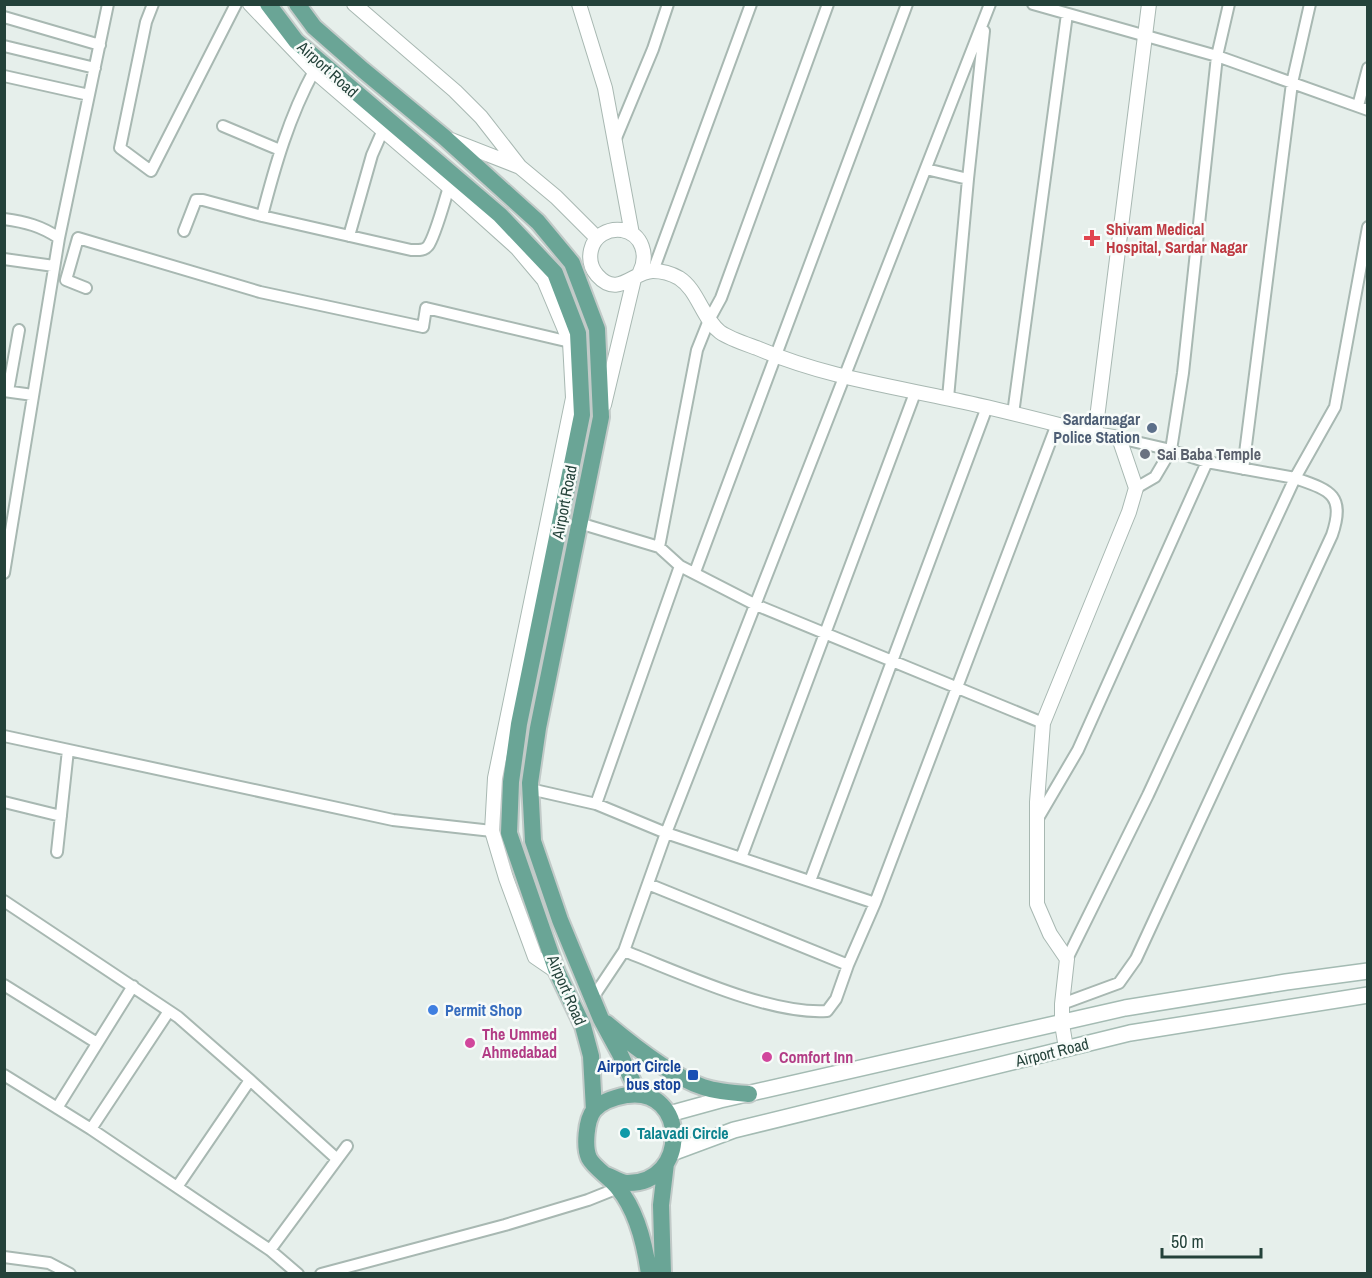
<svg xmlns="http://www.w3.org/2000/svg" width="1372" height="1278" font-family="'Archivo Narrow',sans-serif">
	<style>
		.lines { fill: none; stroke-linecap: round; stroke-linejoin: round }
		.minor-casing { stroke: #a8b8b2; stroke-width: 14 }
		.tertiary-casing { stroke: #a8b8b2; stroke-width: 16 }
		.secondary-casing { stroke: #a4bbb3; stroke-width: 18 }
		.primary-casing { stroke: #c2cac8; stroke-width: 20 }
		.minor { stroke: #fff; stroke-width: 10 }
		.tertiary { stroke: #fff; stroke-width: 14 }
		.secondary { stroke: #fff; stroke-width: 15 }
		.primary { stroke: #6aa596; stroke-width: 16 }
		.health-dot { fill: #e0444e; stroke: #f7fbf9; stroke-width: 2 }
		.service-dot { fill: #5c6f8a; stroke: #f7fbf9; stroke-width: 2 }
		.worship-dot { fill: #6b7280; stroke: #f7fbf9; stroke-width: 2 }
		.shop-dot { fill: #3f7fe0; stroke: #f7fbf9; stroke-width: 2 }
		.hotel-dot { fill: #d1479c; stroke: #f7fbf9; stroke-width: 2 }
		.transit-dot { fill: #1a4fb4; stroke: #f7fbf9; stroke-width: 2 }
		.culture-dot { fill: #0f9aa8; stroke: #f7fbf9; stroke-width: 2 }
		.labels { text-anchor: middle; stroke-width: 5; stroke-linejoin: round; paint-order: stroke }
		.street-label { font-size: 16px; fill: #24423a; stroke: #f7fbf9 }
		.health-label { font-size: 16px; font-weight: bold; fill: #be3a42; stroke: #f7fbf9; text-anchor: start }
		.service-label { font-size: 16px; font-weight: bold; fill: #4e5e75; stroke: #f7fbf9; text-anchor: end }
		.worship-label { font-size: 16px; font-weight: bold; fill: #5b616d; stroke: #f7fbf9; text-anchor: start }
		.shop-label { font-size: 16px; font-weight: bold; fill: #366cbe; stroke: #f7fbf9; text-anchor: start }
		.hotel-label { font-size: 16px; font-weight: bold; fill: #b23c85; stroke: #f7fbf9; text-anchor: start }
		.transit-label { font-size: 16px; font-weight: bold; fill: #164399; stroke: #f7fbf9; text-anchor: end }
		.culture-label { font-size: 16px; font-weight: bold; fill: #0d838f; stroke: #f7fbf9; text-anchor: start }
	</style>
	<rect width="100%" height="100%" fill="#e6efeb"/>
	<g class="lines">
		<defs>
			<path id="minor" d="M153,4L146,22L120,148L151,171L236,4
				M1033,4L1217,56L1368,110
				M4,17L100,45
				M4,46L95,68
				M4,76L89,95
				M1358,106L1368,68
				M223,126L280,150
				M616,138L653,49L668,4
				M926,169L968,179
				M262,216C275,166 289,117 314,71
				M4,219C26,222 41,226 59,238
				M184,231L196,200H203L262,216L411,250C418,250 424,251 428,246C435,237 445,199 449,187
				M349,236L372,155L383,130
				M4,259L54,266
				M653,271L751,4
				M86,288L66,280L78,238L260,292L423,327L426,308L570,342
				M4,391L33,395
				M8,391L19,330
				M948,398L968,179L984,31
				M1013,414L1067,14
				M1119,438L1171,450L1207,462L1295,478L1335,407L1368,227
				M1243,469L1292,83L1310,4
				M1136,488L1155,477L1171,450L1183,373L1217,56L1229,4
				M579,523L659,547L680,566L756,605L1043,723
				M659,547L697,350L709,320L721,298L828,4
				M695,572L907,4
				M4,573L59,238L108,4
				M4,736L393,820L492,831
				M530,789L596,804L666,833L875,903L1057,424
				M4,802L61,816
				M596,804L680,566
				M1037,820L1078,750L1207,462
				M57,852L68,750
				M741,858L915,393
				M810,881L987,407
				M4,901L178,1017L250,1080L337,1159
				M624,951C679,972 769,1015 827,1011L836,999L848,965L648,884
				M848,965L875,903
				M4,985L97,1043
				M592,999L624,951L666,833L990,4
				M1062,1004L1119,983L1136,959L1332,535C1346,494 1329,490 1295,478L1148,795L1067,959
				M4,1075L91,1129L270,1250L298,1274
				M57,1108L133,986
				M91,1129L169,1011
				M177,1187L250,1080
				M270,1250L347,1146
				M4,1257L49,1263L70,1274
				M321,1274L505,1225L588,1200L618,1188"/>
			<path id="tertiary" d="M250,4L314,71L449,187L517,248L544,280L570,342L573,398L495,778L492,831L506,878L535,957L557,972
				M354,4L455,91L481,117L520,167
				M579,4L605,88L632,234
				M451,140L520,167L556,197L597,238
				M640,272C648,256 643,234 622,230C608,228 594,236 591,250C589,259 591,268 597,275C618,299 633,271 653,271C662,271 672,274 679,278C698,290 702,318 720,332C730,339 746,344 757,348C820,375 884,385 950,399C999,409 1047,422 1095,434
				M604,405L634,279
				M1066,1048L1062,1024V1004L1067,959L1050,934L1037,904V802L1043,723L1129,512L1136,488L1119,438L1095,434L1149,4"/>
			<path id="secondary" d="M669,1114L720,1100L1125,1008L1286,982L1368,971
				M672,1153L734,1130L1130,1033L1368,995"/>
			<path id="primary" d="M268,4L296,41L500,215L555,273L578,333L582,415L519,724L511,782L509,833L557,972L583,1026L591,1056L594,1110
				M297,4L314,27L363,70L444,137L538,222L572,263L597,329L601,417L538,728L530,783L533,841L560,920L601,1019L620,1054L638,1093
				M606,1023C631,1044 673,1077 703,1087C718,1092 734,1093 749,1094
				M606,1175C612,1177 621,1183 627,1183C690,1184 688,1086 627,1095C616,1097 602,1101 594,1110C586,1120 584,1147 589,1158C594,1168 611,1178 618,1188C637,1211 645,1245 649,1274
				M663,1274L661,1205L666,1163"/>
		</defs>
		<!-- minor casing -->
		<use href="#minor" class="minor-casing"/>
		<!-- tertiary casing -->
		<use href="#tertiary" class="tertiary-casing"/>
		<!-- secondary casing -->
		<use href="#secondary" class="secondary-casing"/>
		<!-- primary casing -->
		<use href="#primary" class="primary-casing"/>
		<!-- minor -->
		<use href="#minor" class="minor"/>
		<!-- tertiary -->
		<use href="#tertiary" class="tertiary"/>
		<!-- secondary -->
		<use href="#secondary" class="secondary"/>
		<!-- primary -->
		<use href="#primary" class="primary"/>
	</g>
	<!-- markers -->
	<path class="health-dot" d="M1089 229h6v6h6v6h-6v6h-6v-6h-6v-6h6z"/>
	<circle class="service-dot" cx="1152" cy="428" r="6"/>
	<circle class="worship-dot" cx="1145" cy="454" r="6"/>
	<circle class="shop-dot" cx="433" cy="1010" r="6"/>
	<g class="hotel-dot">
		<circle cx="470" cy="1043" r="6"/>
		<circle cx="767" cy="1057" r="6"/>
	</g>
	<rect class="transit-dot" x="687" y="1069" width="12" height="12" rx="3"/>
	<circle class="culture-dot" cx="625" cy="1133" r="6"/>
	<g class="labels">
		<!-- street labels -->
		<g class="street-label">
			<text transform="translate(328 69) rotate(42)" y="6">Airport Road</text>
			<text transform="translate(564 502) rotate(-79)" y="6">Airport Road</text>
			<text transform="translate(567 990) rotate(67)" y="6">Airport Road</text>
			<text transform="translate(1052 1052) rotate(-14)" y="6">Airport Road</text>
		</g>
		<!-- health labels -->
		<g class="health-label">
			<text x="1106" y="235">Shivam Medical<tspan x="1106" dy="18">Hospital, Sardar Nagar</tspan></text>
		</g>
		<!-- service labels -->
		<g class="service-label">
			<text x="1140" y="425">Sardarnagar<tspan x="1140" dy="18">Police Station</tspan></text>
		</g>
		<!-- worship labels -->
		<g class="worship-label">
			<text x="1157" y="460">Sai Baba Temple</text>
		</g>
		<!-- shop labels -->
		<g class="shop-label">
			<text x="445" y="1016">Permit Shop</text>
		</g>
		<!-- hotel labels -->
		<g class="hotel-label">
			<text x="482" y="1040">The Ummed<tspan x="482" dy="18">Ahmedabad</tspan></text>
			<text x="779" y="1063">Comfort Inn</text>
		</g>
		<!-- transit labels -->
		<g class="transit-label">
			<text x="681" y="1072">Airport Circle<tspan x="681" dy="18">bus stop</tspan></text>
		</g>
		<!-- culture labels -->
		<g class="culture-label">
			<text x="637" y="1139">Talavadi Circle</text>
		</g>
	</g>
	<!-- border -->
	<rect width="1372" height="1278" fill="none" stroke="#24423a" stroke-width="12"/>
	<!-- scale -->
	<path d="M1162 1248v9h99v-9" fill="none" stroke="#24423a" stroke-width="3"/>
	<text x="1171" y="1248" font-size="18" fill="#24423a" stroke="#f7fbf9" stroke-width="4.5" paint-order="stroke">50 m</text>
</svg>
